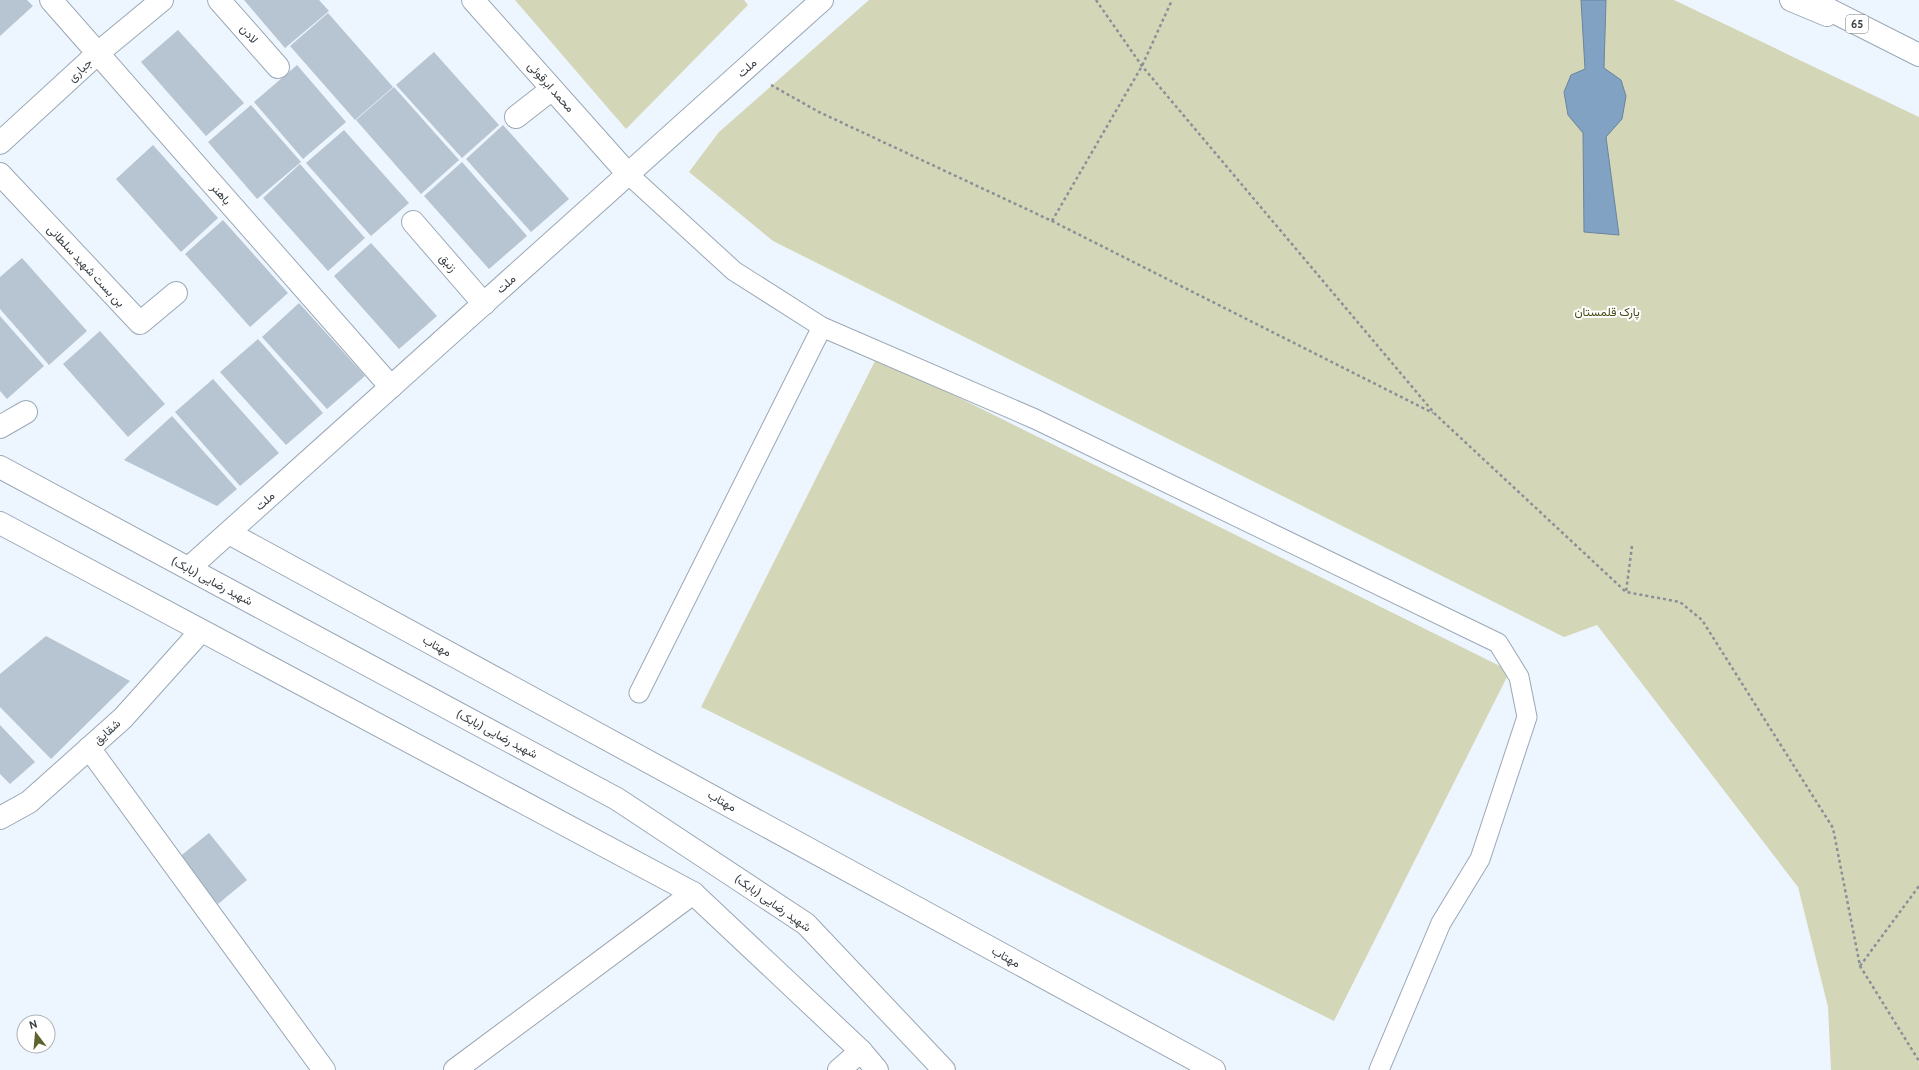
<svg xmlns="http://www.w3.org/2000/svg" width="1919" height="1070" font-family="Cabin,Vazirmatn,sans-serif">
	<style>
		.green { fill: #d4d6b8 }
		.water { fill: #81a2c3; stroke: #6b849d }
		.building { fill: #b7c4d2 }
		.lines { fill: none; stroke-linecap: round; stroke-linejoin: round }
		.lane-casing { stroke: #9ba8b5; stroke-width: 21 }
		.street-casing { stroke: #9ba8b5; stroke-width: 24 }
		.secondary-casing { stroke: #9ba8b5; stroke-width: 24 }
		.highway-casing { stroke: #9ba8b5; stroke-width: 24 }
		.path { stroke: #8a9097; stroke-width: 2.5; stroke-dasharray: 3 3; stroke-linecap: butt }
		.lane { stroke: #fff; stroke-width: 19 }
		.street { stroke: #fff; stroke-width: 22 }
		.secondary { stroke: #fff; stroke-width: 22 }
		.highway { stroke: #fff; stroke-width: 22 }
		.labels { text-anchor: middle; stroke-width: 4; stroke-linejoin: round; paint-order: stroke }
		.shield { fill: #fff; stroke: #74787b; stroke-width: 1 }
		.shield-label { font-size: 11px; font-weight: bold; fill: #383e43 }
		.street-label { font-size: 12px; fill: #383e43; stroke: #fff }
		.park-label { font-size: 12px; fill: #494a15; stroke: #fff }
	</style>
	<rect width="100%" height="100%" fill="#edf5fe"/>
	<!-- green -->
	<path class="green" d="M515,0H744L748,5L626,129Z
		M869,0H1674L1919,117V1070H1831L1828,1007L1798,887L1597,625L1564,637L773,241L689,172L719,132Z
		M877,357L1510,671L1334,1021L701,707Z"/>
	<!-- water -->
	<path class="water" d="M1581,0H1606L1604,68L1621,80L1626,96L1622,119L1606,137L1619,235L1584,232L1583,133L1568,115L1564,92L1571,75L1585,69Z"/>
	<!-- building -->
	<path class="building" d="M0,0H27L33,6L0,36Z
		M244,0H319L329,11L285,48Z
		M328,13L393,87L355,120L290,46Z
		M178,30L244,103L206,136L141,62Z
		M434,52L499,125L462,158L396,85Z
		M297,65L346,122L303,159L254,102Z
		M394,87L459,160L421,194L356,120Z
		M251,105L301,162L257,199L208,142Z
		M503,125L569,199L531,232L466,159Z
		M344,130L409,203L371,236L306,163Z
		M153,145L218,218L181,252L116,179Z
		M462,162L527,236L489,269L424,196Z
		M300,164L365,238L328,271L263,198Z
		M223,220L288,293L250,327L185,254Z
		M371,243L437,316L399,349L334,276Z
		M22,258L87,331L49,365L0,309V277Z
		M299,303L365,376L327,409L262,337Z
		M0,316L44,366L7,399L0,391Z
		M100,331L165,404L128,437L63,364Z
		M258,339L323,413L286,445L220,372Z
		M213,379L279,453L240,486L175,412Z
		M172,416L237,489L217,506L124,460Z
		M46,636L130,681L51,759L0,707V674Z
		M0,725L35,762L10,784L0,774Z
		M209,833L247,880L218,904L178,858Z"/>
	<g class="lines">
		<defs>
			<path id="lane" d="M628,174L734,271L822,327L1035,419L1498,643L1519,677L1527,717L1480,859L1441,923L1379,1070
				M639,693L822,327"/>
			<path id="street" d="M51,0L391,387
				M219,0L278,67
				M473,0L628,174
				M516,117L552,89
				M0,143L98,53L162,0
				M0,174L140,323L176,293
				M413,222L484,304
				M0,427L26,412
				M229,533L1214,1070
				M89,748L324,1070
				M0,818L29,802L123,718L201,631
				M455,1070L693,893
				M839,1070L861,1051"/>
			<path id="secondary" d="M1791,0L1827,15
				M0,467L617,799L806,924L944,1070
				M0,523L693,893L861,1051L877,1070
				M189,568L822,0"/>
			<path id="highway" d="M1810,0L1919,55"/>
		</defs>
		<!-- lane casing -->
		<use href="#lane" class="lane-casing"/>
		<!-- street casing -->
		<use href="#street" class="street-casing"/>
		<!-- secondary casing -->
		<use href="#secondary" class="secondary-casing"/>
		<!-- highway casing -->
		<use href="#highway" class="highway-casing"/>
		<!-- path -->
		<path class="path" d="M1096,0L1142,66L1435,414L1626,592
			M771,85L819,112L1052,221L1433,413
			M1052,221L1142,66L1172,0
			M1632,546L1626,592L1680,602L1702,620L1833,828L1860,966L1919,1061
			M1860,966L1919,886"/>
		<!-- lane -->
		<use href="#lane" class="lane"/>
		<!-- street -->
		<use href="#street" class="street"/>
		<!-- secondary -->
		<use href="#secondary" class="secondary"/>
		<!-- highway -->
		<use href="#highway" class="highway"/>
	</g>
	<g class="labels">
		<!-- shield labels -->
		<rect class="shield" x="1846" y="15" width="22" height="18" rx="3"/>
		<g class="shield-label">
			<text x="1857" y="28">65</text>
		</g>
		<!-- street labels -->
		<g class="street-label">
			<text transform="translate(249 34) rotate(49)" y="4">لادن</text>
			<text transform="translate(747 68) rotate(-42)" y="4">ملت</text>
			<text transform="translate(80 70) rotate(-43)" y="4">جباری</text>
			<text transform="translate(551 87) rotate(48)" y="4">محمد ابرقوئی</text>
			<text transform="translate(221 194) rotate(49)" y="4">باهنر</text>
			<text transform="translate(448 263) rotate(49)" y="4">زنبق</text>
			<text transform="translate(86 266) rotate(47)" y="4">بن بست شهید سلطانی</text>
			<text transform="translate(506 284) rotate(-42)" y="4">ملت</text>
			<text transform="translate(265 501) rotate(-42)" y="4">ملت</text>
			<text transform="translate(212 581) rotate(28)" y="4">شهید رضایی (بابک)</text>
			<text transform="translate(437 646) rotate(29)" y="4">مهتاب</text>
			<text transform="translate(107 732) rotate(-42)" y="4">شقایق</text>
			<text transform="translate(497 734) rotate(28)" y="4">شهید رضایی (بابک)</text>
			<text transform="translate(722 801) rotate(29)" y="4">مهتاب</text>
			<text transform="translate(773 903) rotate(35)" y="4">شهید رضایی (بابک)</text>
			<text transform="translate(1006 957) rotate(29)" y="4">مهتاب</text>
		</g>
		<!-- park labels -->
		<g class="park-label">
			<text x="1607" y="316">پارک قلمستان</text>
		</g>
	</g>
	<!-- north arrow -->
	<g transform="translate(36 1034) rotate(344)"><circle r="19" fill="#ffffff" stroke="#afb2b4"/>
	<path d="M0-3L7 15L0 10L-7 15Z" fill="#60622f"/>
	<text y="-6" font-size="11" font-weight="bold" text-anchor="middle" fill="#383e43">N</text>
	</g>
</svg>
